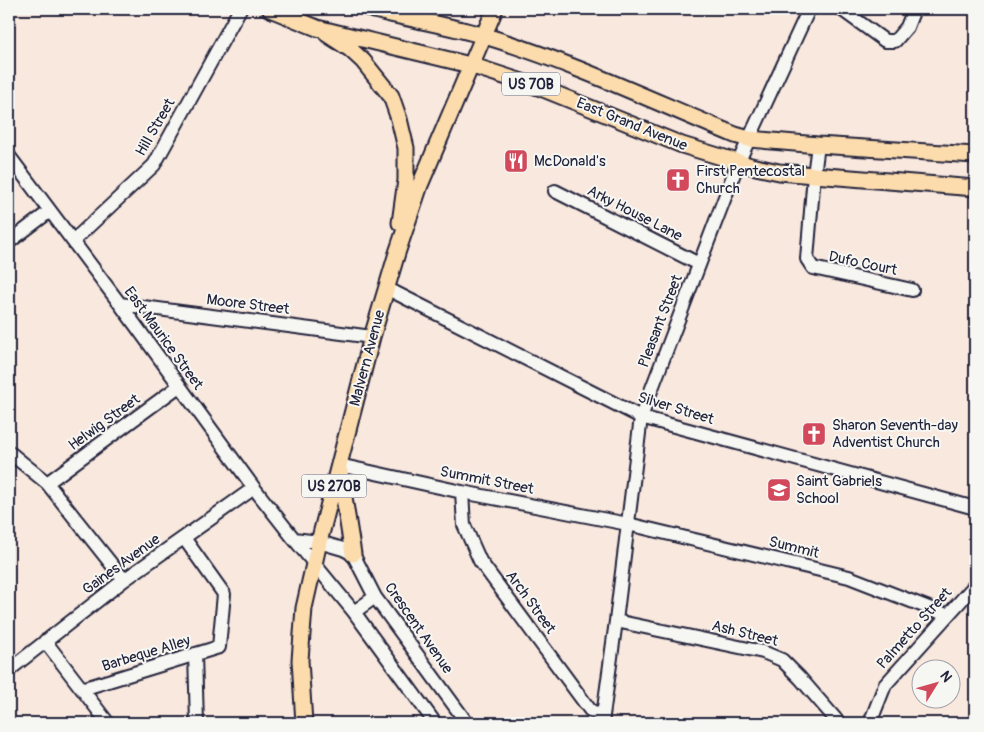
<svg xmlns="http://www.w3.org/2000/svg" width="984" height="732" font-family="Pangolin,sans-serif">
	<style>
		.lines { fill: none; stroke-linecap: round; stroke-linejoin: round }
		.minor-casing { stroke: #22223b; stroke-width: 16 }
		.major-casing { stroke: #22223b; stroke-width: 19 }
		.minor { stroke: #f6f6f2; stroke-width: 12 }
		.major { stroke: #fcdcac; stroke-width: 15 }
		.labels { text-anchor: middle; stroke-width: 4; stroke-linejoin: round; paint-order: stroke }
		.shield { fill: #f6f6f2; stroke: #626272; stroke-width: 1 }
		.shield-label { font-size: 14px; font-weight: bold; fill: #22223b }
		.street-label { font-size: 15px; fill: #22223b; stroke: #f6f6f2 }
		.poi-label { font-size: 15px; fill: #22223b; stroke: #f6f6f2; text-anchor: start }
	</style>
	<rect width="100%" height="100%" fill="#f9e8de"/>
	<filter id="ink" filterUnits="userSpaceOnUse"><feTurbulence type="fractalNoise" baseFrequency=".02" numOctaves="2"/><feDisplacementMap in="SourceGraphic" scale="10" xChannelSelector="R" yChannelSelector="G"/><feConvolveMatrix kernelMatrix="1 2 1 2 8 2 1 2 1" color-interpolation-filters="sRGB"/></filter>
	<g filter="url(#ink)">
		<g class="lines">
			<defs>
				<path id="minor" d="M841,9L885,41H895L907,27L914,9
					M818,145L814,175L807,259L813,268L912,290
					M9,156L120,304L254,488L294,539L354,612L435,723
					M555,191L699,264
					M73,241L154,165L240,9
					M9,242L50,211
					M386,288L641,417L975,508
					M120,304L372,337
					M9,452L47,483L124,580
					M339,465L462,492L628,524L849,577L947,615
					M47,483L179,386
					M462,492L464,525L480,561L590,710L603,717
					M294,539L319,542L343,549L353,554L375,597L467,723
					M354,612L375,597
					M616,621L763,652L782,660L800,678L839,723
					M45,641L108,723
					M195,654L197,723
					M9,670L124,580L254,488
					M82,689L219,647L224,594L184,538
					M602,723L616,621L641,417L738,163L809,9
					M870,723L885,685L975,585"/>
				<path id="major" d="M270,9L317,28L470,65L541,88L682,145L751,166L779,172L814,175L975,188
					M371,9C408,19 447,25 485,36C571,62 653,101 735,135L749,139L818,145L975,155
					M327,34L350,49L363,61L391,96L399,119L406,148V180L400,223
					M340,472L353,554
					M304,723L300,660L304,608L319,542L372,337L397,253L420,185L495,9"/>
			</defs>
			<!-- minor casing -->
			<use href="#minor" class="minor-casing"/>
			<!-- major casing -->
			<use href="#major" class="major-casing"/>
			<!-- minor -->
			<use href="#minor" class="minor"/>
			<!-- major -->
			<use href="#major" class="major"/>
		</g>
	</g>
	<!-- icons -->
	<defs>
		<symbol id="restaurant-square" viewBox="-11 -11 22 22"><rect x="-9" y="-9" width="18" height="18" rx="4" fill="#d1495b" stroke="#f6f6f2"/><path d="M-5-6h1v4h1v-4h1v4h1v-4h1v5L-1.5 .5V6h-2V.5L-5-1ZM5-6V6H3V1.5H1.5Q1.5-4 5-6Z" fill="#fff"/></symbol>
		<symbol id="church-square" viewBox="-11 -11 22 22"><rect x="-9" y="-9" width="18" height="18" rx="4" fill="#d1495b" stroke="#f6f6f2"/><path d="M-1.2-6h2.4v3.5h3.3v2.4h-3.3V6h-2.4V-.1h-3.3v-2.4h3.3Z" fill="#fff"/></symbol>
		<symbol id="school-square" viewBox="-11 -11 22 22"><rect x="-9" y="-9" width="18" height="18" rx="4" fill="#d1495b" stroke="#f6f6f2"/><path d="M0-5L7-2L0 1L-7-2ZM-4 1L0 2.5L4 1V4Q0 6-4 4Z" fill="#fff"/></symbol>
	</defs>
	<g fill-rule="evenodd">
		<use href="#restaurant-square" x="502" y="147" width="28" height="28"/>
		<use href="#church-square" x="664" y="166" width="28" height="28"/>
		<use href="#church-square" x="800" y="420" width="28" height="28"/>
		<use href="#school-square" x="765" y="476" width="28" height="28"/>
	</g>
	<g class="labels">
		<!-- shield labels -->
		<g class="shield">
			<rect x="502" y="72.5" width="58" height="23" rx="4"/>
			<rect x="301.5" y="474.5" width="65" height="23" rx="4"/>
		</g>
		<g class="shield-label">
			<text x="531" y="89">US 70B</text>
			<text x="334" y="491">US 270B</text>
		</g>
		<!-- street labels -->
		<g class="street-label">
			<text transform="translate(632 124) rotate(22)" y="5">East Grand Avenue</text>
			<text transform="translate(155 127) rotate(-60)" y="5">Hill Street</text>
			<text transform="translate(635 213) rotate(27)" y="5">Arky House Lane</text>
			<text transform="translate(863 263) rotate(12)" y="5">Dufo Court</text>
			<text transform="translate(248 304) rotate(7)" y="5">Moore Street</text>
			<text transform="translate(660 321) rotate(-69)" y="5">Pleasant Street</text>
			<text transform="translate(164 338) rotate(54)" y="5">East Maurice Street</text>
			<text transform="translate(367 358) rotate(-75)" y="5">Malvern Avenue</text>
			<text transform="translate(676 408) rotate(17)" y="5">Silver Street</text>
			<text transform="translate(104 422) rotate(-36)" y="5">Helwig Street</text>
			<text transform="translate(487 480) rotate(11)" y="5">Summit Street</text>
			<text transform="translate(794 547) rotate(14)" y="5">Summit</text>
			<text transform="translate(121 564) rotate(-36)" y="5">Gaines Avenue</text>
			<text transform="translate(531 602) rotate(54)" y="5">Arch Street</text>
			<text transform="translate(419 628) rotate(55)" y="5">Crescent Avenue</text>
			<text transform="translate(914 628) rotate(-48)" y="5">Palmetto Street</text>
			<text transform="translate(745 633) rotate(14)" y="5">Ash Street</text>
			<text transform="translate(146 653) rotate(-17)" y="5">Barbeque Alley</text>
		</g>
		<!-- poi labels -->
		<g class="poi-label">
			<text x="534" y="166">McDonald's</text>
			<text x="696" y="176">First Pentecostal<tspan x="696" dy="17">Church</tspan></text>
			<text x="832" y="430">Sharon Seventh-day<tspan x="832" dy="17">Adventist Church</tspan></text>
			<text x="796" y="486">Saint Gabriels<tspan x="796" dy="17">School</tspan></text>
		</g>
	</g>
	<!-- margin -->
	<rect width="984" height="732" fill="none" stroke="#f6f6f2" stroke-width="30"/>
	<rect x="15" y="15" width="954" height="702" fill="none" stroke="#22223b" stroke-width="2" filter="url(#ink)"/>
	<!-- north arrow -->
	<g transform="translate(936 684) rotate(53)"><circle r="24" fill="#f6f6f2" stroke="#a1a1a9"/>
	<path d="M0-4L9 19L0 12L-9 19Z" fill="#d1495b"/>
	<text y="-8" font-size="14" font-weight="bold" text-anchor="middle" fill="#22223b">N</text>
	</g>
</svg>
